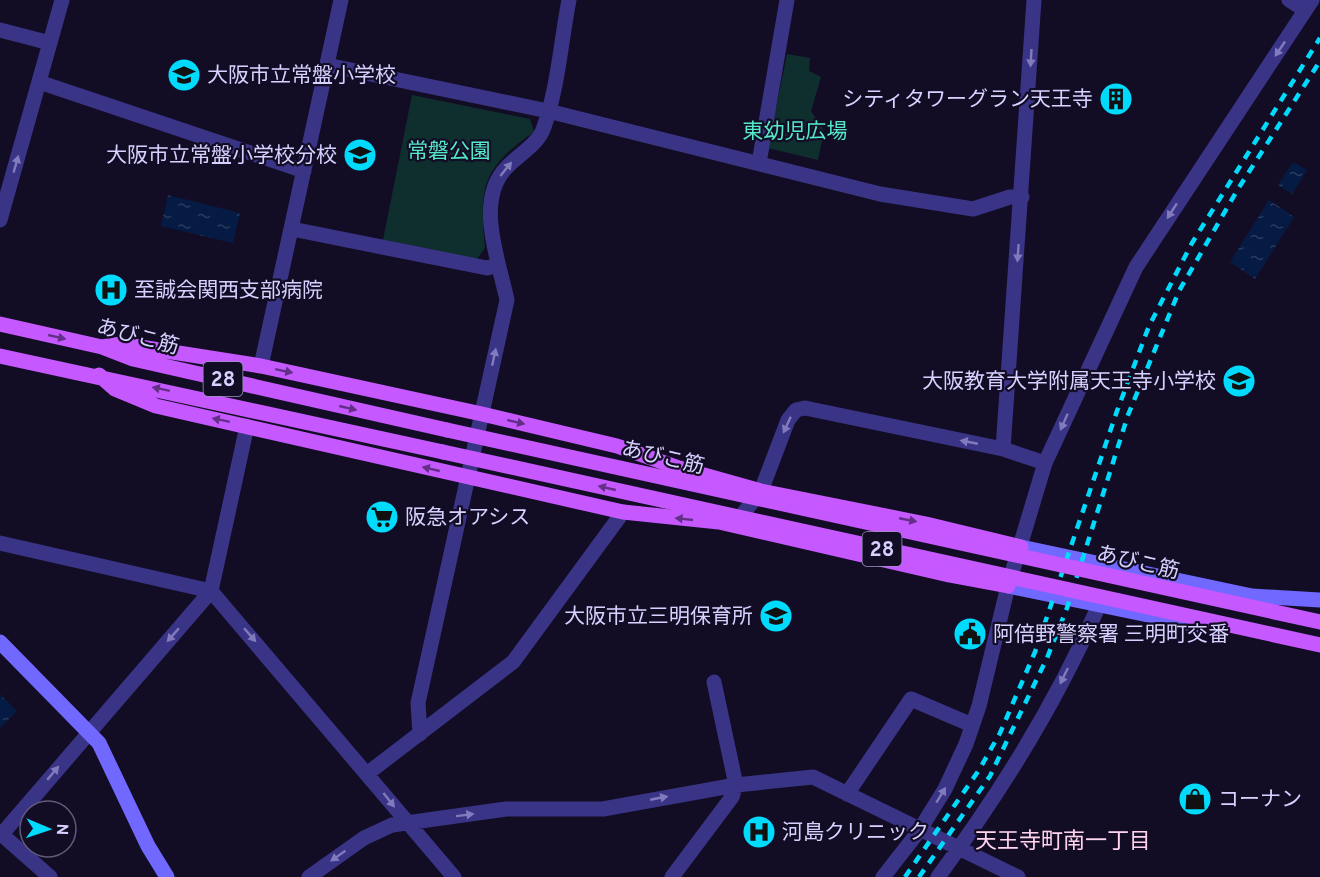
<svg xmlns="http://www.w3.org/2000/svg" width="1320" height="877" font-family="Overpass,'Noto Sans JP',sans-serif">
	<style>
		.park { fill: #0f2f2f }
		.water { fill: url(#water-ripples) }
		.lines { fill: none; stroke-linecap: round; stroke-linejoin: round }
		.street { stroke: #3a3487; stroke-width: 15 }
		.secondary { stroke: #7068ff; stroke-width: 15 }
		.primary { stroke: #c658ff; stroke-width: 15 }
		.rail { stroke: #00dafc; stroke-width: 4.5; stroke-dasharray: 9 8; stroke-linecap: butt }
		.primary-bridge { stroke: #c658ff; stroke-width: 15 }
		.oneway { fill: #817bbd }
		.oneway2 { fill: #632f87 }
		.labels { text-anchor: middle; stroke-width: 4.5; stroke-linejoin: round; paint-order: stroke }
		.shield { fill: #120d25; stroke: #9c96be; stroke-width: 1.5 }
		.shield-label { font-size: 20px; font-weight: bold; fill: #d7d1ff }
		.poi-label { font-size: 21px; fill: #d7d1ff; stroke: #120d25; text-anchor: start }
		.park-label { font-size: 21px; fill: #54e8c8; stroke: #120d25 }
		.street-label { font-size: 21px; fill: #d7d1ff; stroke: #120d25 }
		.neighbourhood-label { font-size: 22px; fill: #ffd3ed; stroke: #120d25 }
	</style>
	<defs>
		<pattern id="water-ripples" width="26" height="14" patternUnits="userSpaceOnUse" patternTransform="scale(1.5)"><rect width="26" height="14" fill="#061b44"/><path d="M2 4q2-2 4 0t4 0M15 11q2-2 4 0t4 0" fill="none" stroke="#2a3b60"/></pattern>
	</defs>
	<rect width="100%" height="100%" fill="#120d25"/>
	<!-- park -->
	<path class="park" d="M787,54L810,58L809,71L821,77L811,111L824,131L818,160L768,148Z
		M412,95L530,119L534,132C482,168 479,187 485,248L477,259L383,240Z"/>
	<!-- water -->
	<path class="water" d="M1293,162L1307,170L1292,194L1278,185Z
		M168,195L240,213L233,243L161,226Z
		M1269,200L1294,217L1255,279L1230,262Z
		M0,694L17,711L0,728Z"/>
	<g class="lines">
		<!-- street -->
		<path class="street" d="M1289,0L1305,10
			M0,30L50,43
			M327,65L548,111L880,194L973,209L1010,197H1022
			M39,82L304,171
			M759,163L787,0
			M0,220L62,0
			M292,229L487,268L498,265
			M261,366L341,0
			M1003,449L1034,0
			M734,525L761,491L788,420L796,410L805,408L1003,449L1045,463
			M0,543L211,591L454,877
			M420,734L418,703L507,300C499,261 474,200 507,167C518,155 539,144 544,127C558,87 561,41 569,0
			M368,773L513,662L623,512
			M847,794L911,699L972,725
			M0,833L50,877
			M2,834L211,591L247,426
			M309,877L364,838L392,825L506,809H603L736,785L813,777L1018,877
			M672,877L732,797L736,785L714,682
			M883,877L919,831L945,789L966,744L979,706L1008,586L1045,463L1136,267L1312,0
			M938,877C1001,792 1057,702 1099,605"/>
		<!-- secondary -->
		<path class="secondary" d="M1021,547L1252,596L1320,600
			M1008,586L1211,628
			M0,642L99,743L148,846L167,877"/>
		<!-- primary -->
		<path class="primary" d="M0,324L102,347L133,359L447,430
			M102,347L121,344L261,366L482,414L617,446L679,468L761,491L926,524L1021,547
			M0,356L443,452
			M99,375L115,389L156,406L623,512L719,522L949,575L1008,586"/>
		<!-- rail -->
		<path class="rail" d="M905,877L979,770L1000,733L1035,652L1117,411L1149,326L1192,243L1320,38
			M919,877L990,776L1047,658L1067,608L1128,415L1179,291L1238,189L1320,61"/>
		<!-- primary-bridge -->
		<path class="primary-bridge" d="M447,430L1320,622
			M443,452L1320,645"/>
	</g>
	<!-- one-way arrows -->
	<defs><path id="oneway-solid" d="M-6-.8H1V-3.2L6.5 0L1 3.2V.8H-6Z" transform="scale(1.5)"/></defs>
	<g class="oneway">
		<use href="#oneway-solid" transform="translate(1280 49) rotate(124)"/>
		<use href="#oneway-solid" transform="translate(1031 58) rotate(93)"/>
		<use href="#oneway-solid" transform="translate(16 164) rotate(-74)"/>
		<use href="#oneway-solid" transform="translate(506 169) rotate(-51)"/>
		<use href="#oneway-solid" transform="translate(1172 211) rotate(123)"/>
		<use href="#oneway-solid" transform="translate(1018 253) rotate(94)"/>
		<use href="#oneway-solid" transform="translate(494 357) rotate(-78)"/>
		<use href="#oneway-solid" transform="translate(1064 422) rotate(114)"/>
		<use href="#oneway-solid" transform="translate(787 425) rotate(115)"/>
		<use href="#oneway-solid" transform="translate(969 442) rotate(-169)"/>
		<use href="#oneway-solid" transform="translate(173 635) rotate(131)"/>
		<use href="#oneway-solid" transform="translate(250 635) rotate(49)"/>
		<use href="#oneway-solid" transform="translate(1064 676) rotate(116)"/>
		<use href="#oneway-solid" transform="translate(53 773) rotate(-50)"/>
		<use href="#oneway-solid" transform="translate(941 795) rotate(-59)"/>
		<use href="#oneway-solid" transform="translate(659 798) rotate(-11)"/>
		<use href="#oneway-solid" transform="translate(389 800) rotate(52)"/>
		<use href="#oneway-solid" transform="translate(465 815) rotate(-7)"/>
		<use href="#oneway-solid" transform="translate(338 856) rotate(145)"/>
	</g>
	<g class="oneway2">
		<use href="#oneway-solid" transform="translate(57 337) rotate(13)"/>
		<use href="#oneway-solid" transform="translate(284 371) rotate(12)"/>
		<use href="#oneway-solid" transform="translate(161 389) rotate(-168)"/>
		<use href="#oneway-solid" transform="translate(348 408) rotate(13)"/>
		<use href="#oneway-solid" transform="translate(221 420) rotate(-168)"/>
		<use href="#oneway-solid" transform="translate(516 422) rotate(13)"/>
		<use href="#oneway-solid" transform="translate(431 469) rotate(-167)"/>
		<use href="#oneway-solid" transform="translate(607 488) rotate(-167)"/>
		<use href="#oneway-solid" transform="translate(684 519) rotate(-174)"/>
		<use href="#oneway-solid" transform="translate(908 520) rotate(11)"/>
	</g>
	<!-- icons -->
	<defs>
		<symbol id="school-disc" viewBox="-11 -11 22 22"><circle r="9.5" fill="#00dafc" stroke="#120d25"/><path d="M0-5L7-2L0 1L-7-2ZM-4 1L0 2.5L4 1V4Q0 6-4 4Z" fill="#111"/></symbol>
		<symbol id="building-disc" viewBox="-11 -11 22 22"><circle r="9.5" fill="#00dafc" stroke="#120d25"/><path d="M-4-6H4V6H1V3H-1V6H-4ZM-2.5-4.3h1.7v1.8h-1.7ZM.8-4.3h1.7v1.8H.8ZM-2.5-1h1.7V.8h-1.7ZM.8-1h1.7V.8H.8Z" fill="#111"/></symbol>
		<symbol id="hospital-disc" viewBox="-11 -11 22 22"><circle r="9.5" fill="#00dafc" stroke="#120d25"/><path d="M-5-5h3v3.5h4V-5h3V5h-3V1.5h-4V5h-3Z" fill="#111"/></symbol>
		<symbol id="supermarket-disc" viewBox="-11 -11 22 22"><circle r="9.5" fill="#00dafc" stroke="#120d25"/><path d="M-6-5.5h2.5l.6 2H6L4.5 2H-2.5L-4.4-4H-6ZM-1.5 3.2a1.3 1.3 0 1 0 .1 0ZM3 3.2a1.3 1.3 0 1 0 .1 0Z" fill="#111"/></symbol>
		<symbol id="civic-disc" viewBox="-11 -11 22 22"><circle r="9.5" fill="#00dafc" stroke="#120d25"/><path d="M-.6-6.5H3V-4.5H.6V-3L4-1V1h2V6H-6V1h2V-1L-.6-3ZM-1.2 2.5V6h2.4V2.5Z" fill="#111"/></symbol>
		<symbol id="shop-disc" viewBox="-11 -11 22 22"><circle r="9.5" fill="#00dafc" stroke="#120d25"/><path d="M-5-2.5h2.3a2.7 3.5 0 0 1 5.4 0H5L5.5 6h-11ZM-1.5-2.5h3a1.5 2.3 0 0 0-3 0Z" fill="#111"/></symbol>
	</defs>
	<g fill-rule="evenodd">
		<use href="#school-disc" x="165" y="56" width="38" height="38"/>
		<use href="#building-disc" x="1097" y="80" width="38" height="38"/>
		<use href="#school-disc" x="341" y="136" width="38" height="38"/>
		<use href="#hospital-disc" x="92" y="271" width="38" height="38"/>
		<use href="#school-disc" x="1220" y="362" width="38" height="38"/>
		<use href="#supermarket-disc" x="363" y="498" width="38" height="38"/>
		<use href="#school-disc" x="757" y="597" width="38" height="38"/>
		<use href="#civic-disc" x="951" y="615" width="38" height="38"/>
		<use href="#shop-disc" x="1176" y="780" width="38" height="38"/>
		<use href="#hospital-disc" x="740" y="813" width="38" height="38"/>
	</g>
	<g class="labels">
		<!-- shield labels -->
		<g class="shield">
			<rect x="203.5" y="362" width="39" height="34" rx="4.5"/>
			<rect x="862.5" y="532" width="39" height="34" rx="4.5"/>
		</g>
		<g class="shield-label">
			<text x="223" y="386">28</text>
			<text x="882" y="556">28</text>
		</g>
		<!-- poi labels -->
		<g class="poi-label">
			<text x="207" y="82">大阪市立常盤小学校</text>
			<text x="1093" y="106" text-anchor="end">シティタワーグラン天王寺</text>
			<text x="337" y="162" text-anchor="end">大阪市立常盤小学校分校</text>
			<text x="134" y="297">至誠会関西支部病院</text>
			<text x="1216" y="388" text-anchor="end">大阪教育大学附属天王寺小学校</text>
			<text x="405" y="524">阪急オアシス</text>
			<text x="753" y="623" text-anchor="end">大阪市立三明保育所</text>
			<text x="993" y="641">阿倍野警察署 三明町交番</text>
			<text x="1218" y="806">コーナン</text>
			<text x="782" y="839">河島クリニック</text>
		</g>
		<!-- park labels -->
		<g class="park-label">
			<text x="795" y="138">東幼児広場</text>
			<text x="449" y="158">常磐公園</text>
		</g>
		<!-- street labels -->
		<g class="street-label">
			<text transform="translate(138 336) rotate(15)" y="7">あびこ筋</text>
			<text transform="translate(663 457) rotate(13)" y="7">あびこ筋</text>
			<text transform="translate(1138 562) rotate(13)" y="7">あびこ筋</text>
		</g>
		<!-- neighbourhood labels -->
		<g class="neighbourhood-label">
			<text x="1063" y="848">天王寺町南一丁目</text>
		</g>
	</g>
	<!-- north arrow -->
	<g transform="translate(48 829) rotate(92)"><circle r="28" fill="#120d25" stroke="#615b7c" stroke-width="1.5"/>
	<path d="M0-4.5L10 22L0 15L-10 22Z" fill="#00dafc"/>
	<text y="-9" font-size="16" font-weight="bold" text-anchor="middle" fill="#d7d1ff">N</text>
	</g>
</svg>
